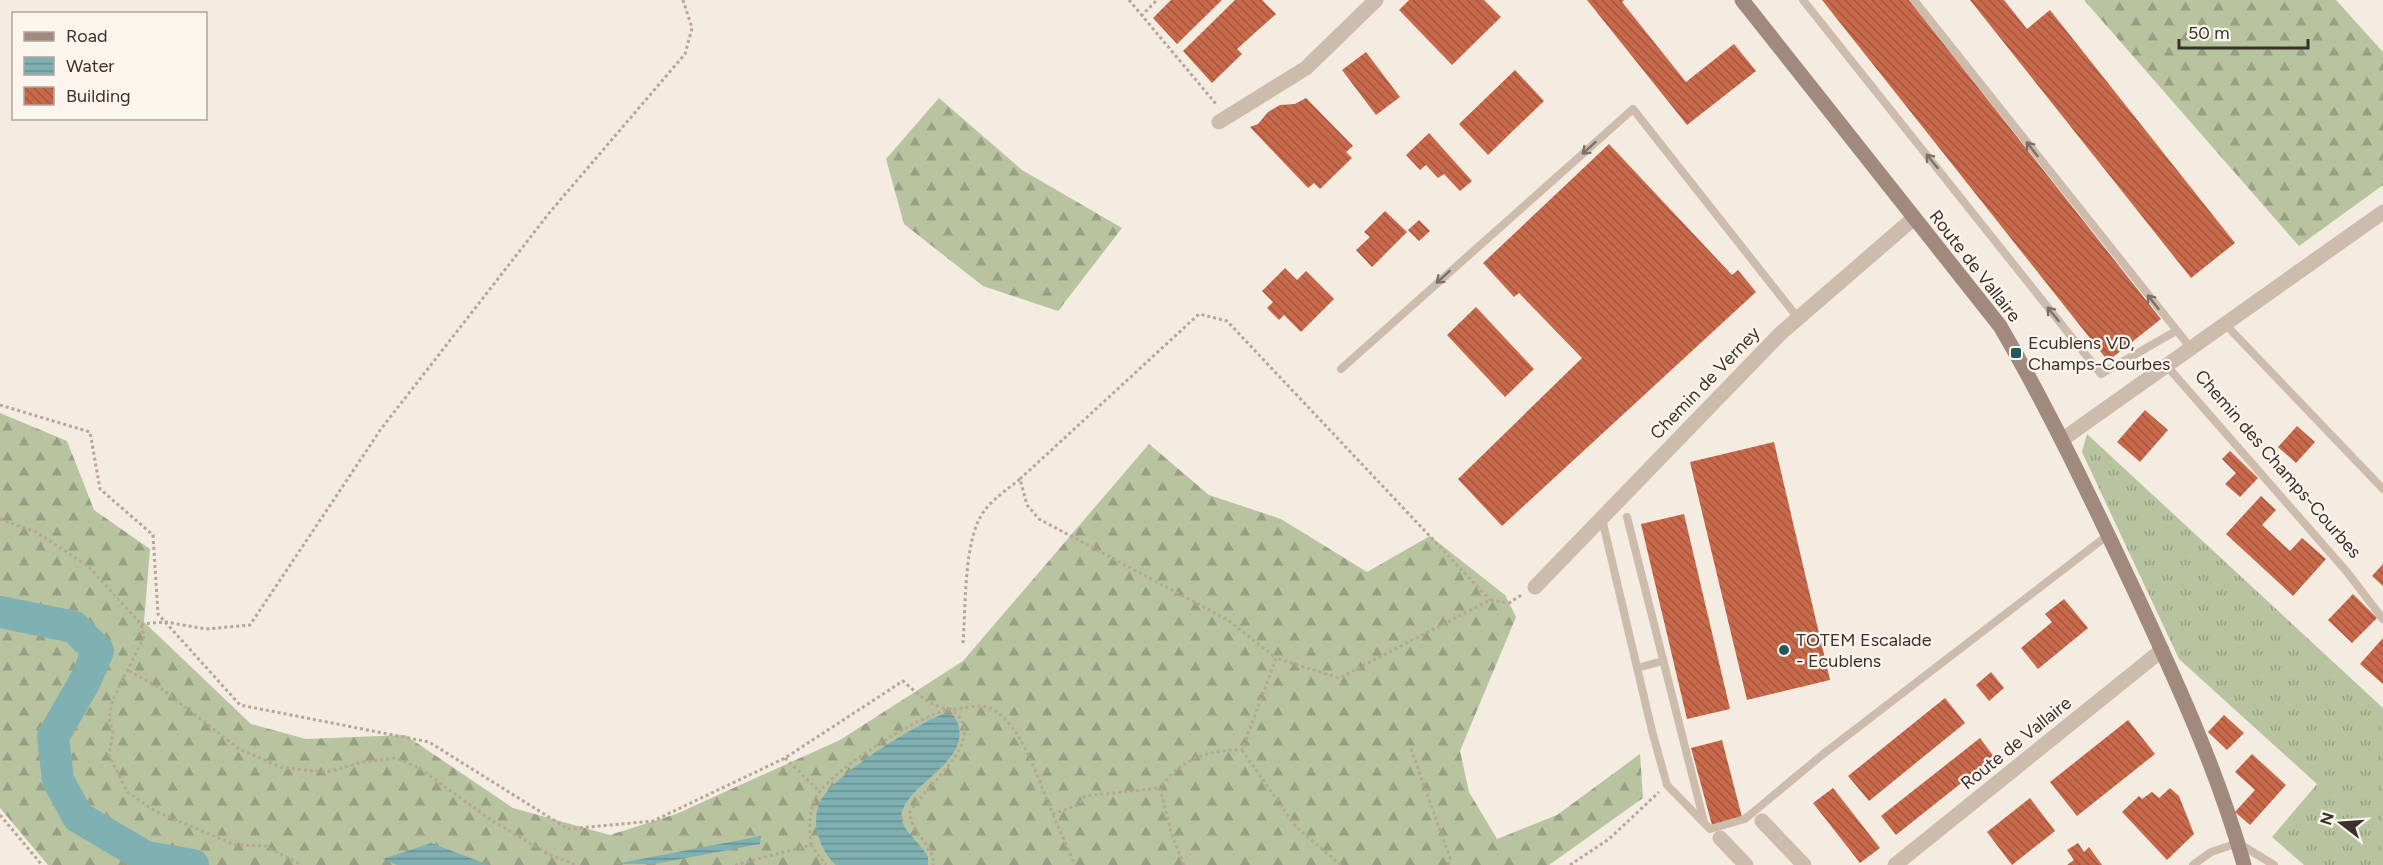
<svg xmlns="http://www.w3.org/2000/svg" width="2383" height="865" font-family="Figtree,sans-serif">
	<style>
		.grass { fill: url(#grass-tufts) }
		.forest { fill: url(#forest-firs) }
		.water { fill: url(#water-rules) }
		.lines { fill: none; stroke-linecap: round; stroke-linejoin: round }
		.river { stroke: #7fb0b2; stroke-width: 32 }
		.building { fill: url(#building-back-hatch) }
		.path { stroke: #b9a596; stroke-width: 3; stroke-dasharray: 3 3; stroke-linecap: butt }
		.lane { stroke: #cdbbac; stroke-width: 8 }
		.street { stroke: #cdbbac; stroke-width: 15 }
		.secondary { stroke: #a18a7d; stroke-width: 15 }
		.oneway { stroke: #7d6f65 }
		.poi-dot { fill: #1f5a5e; stroke: #fbf5ee; stroke-width: 2 }
		.labels { text-anchor: middle; stroke-width: 4.5; stroke-linejoin: round; paint-order: stroke }
		.street-label { font-size: 18px; fill: #3b302b; stroke: #fbf5ee }
		.poi-label { font-size: 18px; fill: #3b302b; stroke: #fbf5ee; text-anchor: start }
	</style>
	<defs>
		<pattern id="grass-tufts" width="24" height="20" patternUnits="userSpaceOnUse" patternTransform="scale(1.5)"><rect width="24" height="20" fill="#b8c4a0"/><path d="M3 7l-1-3M5 7V3M7 7l1-3M15 17l-1-3M17 17v-4M19 17l1-3" fill="none" stroke="#97a083"/></pattern>
		<pattern id="forest-firs" width="22" height="20" patternUnits="userSpaceOnUse" patternTransform="scale(1.5)"><rect width="22" height="20" fill="#b8c4a0"/><path d="M5 1l3.5 6h-7zM16 11l3.5 6h-7z" fill="#97a083"/></pattern>
		<pattern id="water-rules" width="6" height="5" patternUnits="userSpaceOnUse" patternTransform="scale(1.5)"><rect width="6" height="5" fill="#7fb0b2"/><path d="M0 2.5h6" fill="none" stroke="#699091"/></pattern>
		<pattern id="building-back-hatch" width="6" height="6" patternUnits="userSpaceOnUse" patternTransform="scale(1.5)"><rect width="6" height="6" fill="#c8694b"/><path d="M-1 5l2 2M0 0l6 6M5-1l2 2" fill="none" stroke="#a4573f"/></pattern>
	</defs>
	<rect width="100%" height="100%" fill="#f4ebe1"/>
	<!-- grass -->
	<path class="grass" d="M2087,434L2383,708V865H2304L2272,837L2317,784L2179,659L2082,452Z"/>
	<!-- forest -->
	<path class="forest" d="M2084,0H2336L2383,52V185L2299,246Z
		M939,98L1022,170L1122,228L1058,311L983,286L904,224L886,159Z
		M0,413L67,441L94,510L150,549L144,622L251,724L306,739L405,735L513,808L610,835L676,814L840,740L963,661L1149,444L1209,495L1281,519L1367,572L1430,536L1505,595L1516,617L1460,751L1469,792L1497,839L1557,815L1640,754L1643,798L1549,865H48L0,808Z"/>
	<!-- water -->
	<path class="water" d="M943,714L954,716C983,763 889,788 903,824C908,835 922,845 928,857V865H836C820,851 810,822 820,802C833,775 915,725 943,714Z
		M761,836L760,844L654,864H615Z
		M431,843L489,865H397L383,859Z"/>
	<g class="lines">
		<!-- river -->
		<path class="river" d="M0,612L74,627L98,651L85,681L53,737L58,780L78,817L146,857L193,865"/>
	</g>
	<!-- building -->
	<path class="building" d="M1171,0H1222L1177,44L1153,18Z
		M1235,0H1262L1276,14L1237,49L1242,54L1212,83L1183,51Z
		M1409,0H1484L1501,17L1452,65L1399,10Z
		M1587,0H1624L1622,2L1686,82L1734,44L1756,71L1687,125Z
		M1822,0H1909L2161,319L2108,361Z
		M1970,0H2004L2027,29L2050,10L2235,243L2191,278Z
		M1366,52L1400,97L1376,115L1342,70Z
		M1515,70L1544,101L1488,155L1459,124Z
		M1306,98L1353,146L1346,152L1352,158L1320,189L1314,183L1308,188L1250,127L1258,124L1268,112L1280,105L1295,104Z
		M1429,133L1472,181L1460,191L1444,174L1438,178L1426,165L1420,170L1406,155Z
		M1609,144L1732,275L1738,270L1756,292L1502,526L1458,479L1582,358L1519,293L1514,297L1483,263Z
		M1385,211L1407,232L1372,267L1356,250L1370,237L1364,232Z
		M1419,220L1430,231L1419,241L1408,230Z
		M1285,268L1297,280L1306,271L1334,299L1301,332L1284,315L1279,320L1267,308L1273,302L1262,291Z
		M1476,307L1534,369L1505,397L1447,335Z
		M2145,410L2168,430L2140,462L2117,442Z
		M2297,426L2315,442L2296,463L2278,447Z
		M1774,442L1830,680L1747,700L1690,462Z
		M2230,451L2258,478L2240,497L2225,484L2236,473L2222,459Z
		M2261,496L2276,510L2262,525L2290,551L2302,538L2326,559L2293,596L2226,534Z
		M1684,514L1730,709L1687,719L1641,524Z
		M2383,564V586L2372,576Z
		M2353,594L2377,618L2352,643L2328,620Z
		M2064,599L2088,628L2038,669L2021,648L2052,622L2045,614Z
		M2383,638V684L2360,664Z
		M1991,672L2004,688L1989,701L1976,685Z
		M1945,698L1965,723L1869,801L1848,776Z
		M2224,715L2244,733L2227,750L2208,732Z
		M2128,720L2155,754L2077,816L2050,782Z
		M1980,738L1994,757L1896,835L1881,816Z
		M1722,740L1742,817L1712,825L1691,748Z
		M2252,754L2286,785L2250,825L2235,812L2255,790L2235,772Z
		M1833,788L1880,848L1860,863L1813,803Z
		M2170,788L2179,796L2194,834L2167,860L2122,812L2139,796L2142,799L2152,792L2159,798Z
		M2030,798L2055,831L2012,865L1987,832Z
		M2078,843L2084,852L2089,847L2102,865H2067L2074,860L2067,850Z"/>
	<g class="lines">
		<!-- path -->
		<path class="path" d="M1129,0L1216,104
			M1141,16L1157,0
			M0,405L90,432L100,489L153,535L158,614L240,705L429,742L568,829L653,821L785,758L903,681C917,693 930,707 950,709C960,710 972,705 982,706C1019,711 1039,784 1053,814L1078,805L1085,796L1160,788
			M1020,479L1199,314L1227,321L1490,600
			M0,519L36,532L88,566L141,624L144,637L113,699L109,718L113,733L109,755L127,792L155,811L235,845L265,846L302,865
			M141,624L166,622L206,629L250,625L381,429L550,212L685,54L692,28L683,0
			M963,643C966,608 963,537 985,510C994,498 1009,488 1020,479L1027,505L1039,519L1228,620L1276,658
			M129,671L162,689L239,749L283,768L327,772L363,762L396,758L419,768L491,820L548,854L576,865
			M1411,749L1450,858L1448,865
			M1242,750L1296,827L1341,865
			M785,758L820,792
			M0,815L42,865
			M1053,815L1075,865
			M811,845C809,827 808,806 820,791C841,765 918,716 950,709C994,737 925,785 910,812C910,835 936,845 933,865
			M735,865L811,845L826,865
			M1184,865L1171,832L1160,788C1179,760 1209,749 1242,750L1276,658L1339,678L1490,600L1509,603L1523,594
			M1570,865L1609,839L1659,792"/>
		<!-- lane -->
		<path class="lane" d="M1803,0L2101,374L2176,331
			M1914,0L2190,347
			M2225,324L2383,489
			M2166,365L2347,572L2383,619
			M1341,369L1633,109L1798,318
			M1627,517L1704,822
			M1602,519L1652,731L1667,785L1710,829L1745,819L1822,755L2108,535
			M1637,668L1663,661
			M2193,865L2211,852L2238,843L2274,865"/>
		<!-- street -->
		<path class="street" d="M1219,122L1306,68L1376,0
			M2063,439L2383,212
			M1535,587L1781,333L1914,218
			M1762,821L1804,865
			M1720,838L1746,865
			M1895,865L2162,650"/>
		<!-- secondary -->
		<path class="secondary" d="M1742,0L2000,326C2051,413 2093,503 2136,594C2177,683 2218,771 2244,865"/>
	</g>
	<!-- one-way arrows -->
	<defs><path id="oneway-shaft" d="M-6 0H5M1.5-3L5.5 0L1.5 3" fill="none" stroke-width="1.6" stroke-linecap="round" stroke-linejoin="round" transform="scale(1.5)"/></defs>
	<g class="oneway">
		<use href="#oneway-shaft" transform="translate(1589 148) rotate(138)"/>
		<use href="#oneway-shaft" transform="translate(2032 149) rotate(-128)"/>
		<use href="#oneway-shaft" transform="translate(1932 161) rotate(-129)"/>
		<use href="#oneway-shaft" transform="translate(1443 277) rotate(138)"/>
		<use href="#oneway-shaft" transform="translate(2153 302) rotate(-128)"/>
		<use href="#oneway-shaft" transform="translate(2053 314) rotate(-129)"/>
	</g>
	<!-- markers -->
	<g class="poi-dot">
		<rect x="2010" y="347" width="12" height="12" rx="3"/>
		<circle cx="1784" cy="650" r="6"/>
	</g>
	<g class="labels">
		<!-- street labels -->
		<g class="street-label">
			<text transform="translate(1975 266) rotate(52)" y="6">Route de Vallaire</text>
			<text transform="translate(1705 383) rotate(-46)" y="6">Chemin de Verney</text>
			<text transform="translate(2278 464) rotate(49)" y="6">Chemin des Champs-Courbes</text>
			<text transform="translate(2016 743) rotate(-39)" y="6">Route de Vallaire</text>
		</g>
		<!-- poi labels -->
		<g class="poi-label">
			<text x="2028" y="349">Ecublens VD,<tspan x="2028" dy="21">Champs-Courbes</tspan></text>
			<text x="1796" y="646">TOTEM Escalade<tspan x="1796" dy="21">- Ecublens</tspan></text>
		</g>
	</g>
	<!-- legend -->
	<rect x="12" y="12" width="195" height="108" fill="#fbf5ee" stroke="#aea6a0" stroke-width="1.5"/>
	<rect x="24" y="32" width="30" height="9" fill="#a18a7d" stroke="#aea6a0" stroke-width="1.5"/>
	<text x="66" y="42" font-size="18" fill="#3b302b">Road</text>
	<rect x="24" y="57" width="30" height="18" fill="url(#water-rules)" stroke="#aea6a0" stroke-width="1.5"/>
	<text x="66" y="72" font-size="18" fill="#3b302b">Water</text>
	<rect x="24" y="87" width="30" height="18" fill="url(#building-back-hatch)" stroke="#aea6a0" stroke-width="1.5"/>
	<text x="66" y="102" font-size="18" fill="#3b302b">Building</text>
	<!-- north arrow -->
	<g transform="translate(2341 823) rotate(287)" stroke="#fbf5ee" stroke-width="4.5" paint-order="stroke">
	<path d="M0-4.5L10 22L0 15L-10 22Z" fill="#3b302b"/>
	<text y="-9" font-size="16" font-weight="bold" text-anchor="middle" fill="#3b302b">N</text>
	</g>
	<!-- scale -->
	<path d="M2179 39v9h129v-9" fill="none" stroke="#3b302b" stroke-width="3"/>
	<text x="2188" y="39" font-size="18" fill="#3b302b" stroke="#fbf5ee" stroke-width="4.5" paint-order="stroke">50 m</text>
</svg>
